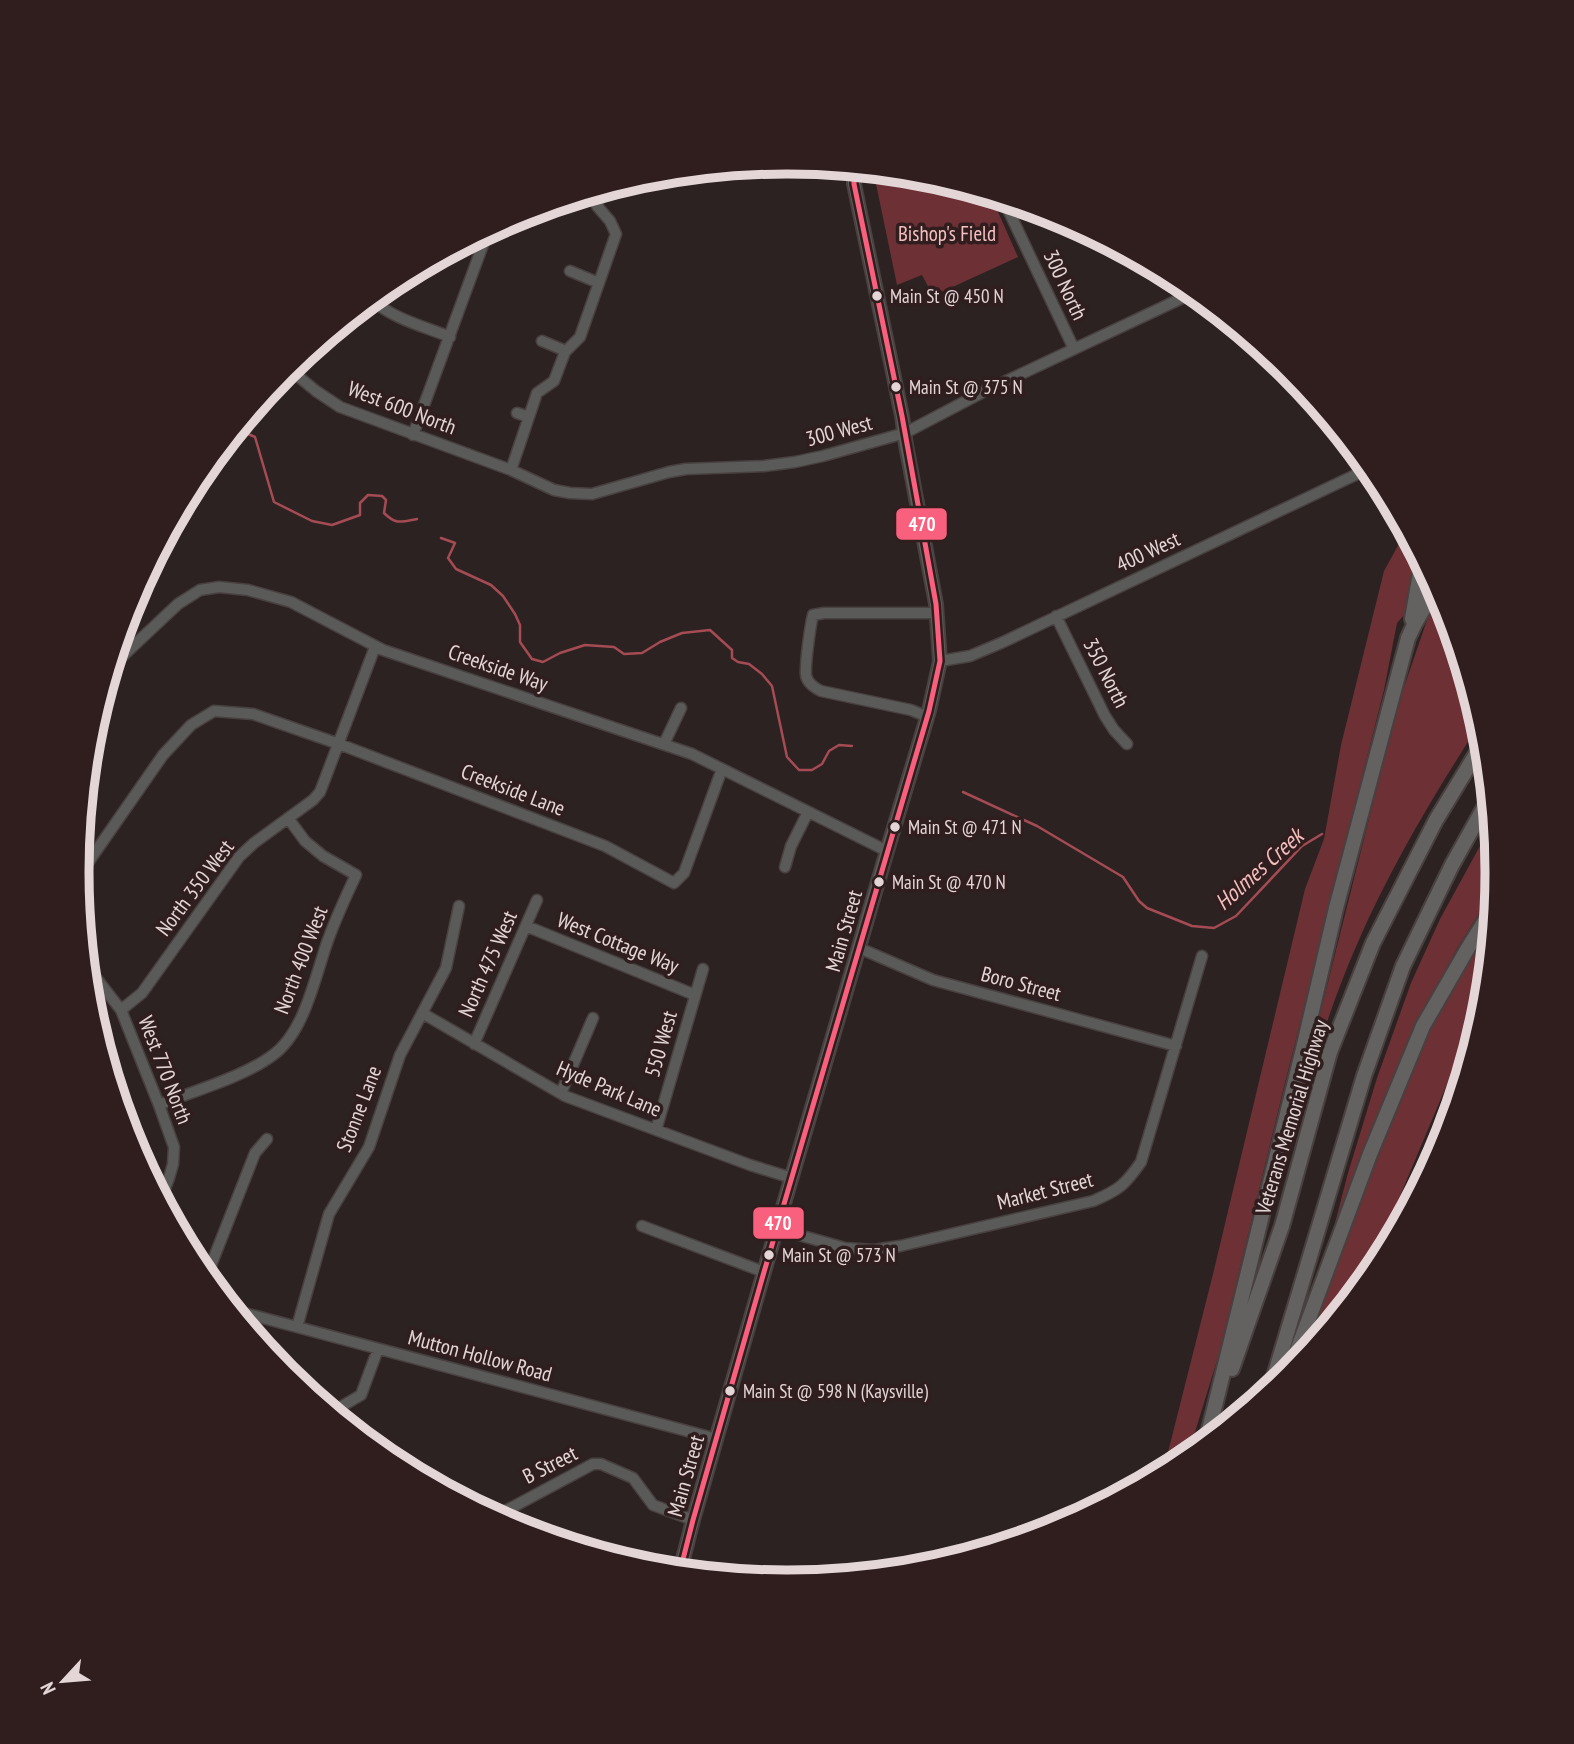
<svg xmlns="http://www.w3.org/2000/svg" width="1574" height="1744" font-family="'PT Sans Narrow',sans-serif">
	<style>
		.green { fill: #6c3035 }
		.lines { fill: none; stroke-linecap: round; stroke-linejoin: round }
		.stream { stroke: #a54b53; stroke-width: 2.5 }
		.minor-casing { stroke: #494040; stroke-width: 13 }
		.major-casing { stroke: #494040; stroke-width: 16 }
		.highway-casing { stroke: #494040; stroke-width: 18 }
		.minor { stroke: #5a5b59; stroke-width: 10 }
		.major { stroke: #5c5c59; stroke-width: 12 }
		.highway { stroke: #636260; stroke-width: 14 }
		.bus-1-casing { stroke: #301e1f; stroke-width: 10 }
		.bus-1 { stroke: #f8607d; stroke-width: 5 }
		.bus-dot { fill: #e4d6d7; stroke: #301e1f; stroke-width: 2.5 }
		.labels { text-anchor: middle; stroke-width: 7; stroke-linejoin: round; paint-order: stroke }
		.bus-label { font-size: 19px; fill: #e4d6d7; stroke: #301e1f; text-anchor: start }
		.park-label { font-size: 21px; fill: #f6bfc1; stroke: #301e1f }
		.street-label { font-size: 21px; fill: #e4d6d7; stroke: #301e1f }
		.water-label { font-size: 23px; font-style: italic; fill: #f4bdbe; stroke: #301e1f }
		.rim { fill: none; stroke: #e4d6d7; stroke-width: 9 }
		.line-badge { stroke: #301e1f; stroke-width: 2.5 }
		.badge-label { font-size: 19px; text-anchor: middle; font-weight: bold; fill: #fff }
	</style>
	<rect width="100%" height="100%" fill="#2c2222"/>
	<!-- green -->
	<path class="green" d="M883,171L926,176L991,196L1018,257L933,296L922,275L897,285L876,184Z
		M1406,531L1419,556L1416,573L1405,614L1397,623L1384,690L1285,1083L1219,1354L1187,1458L1163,1472L1213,1274L1305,889L1324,839L1341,745L1384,571Z
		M1444,602L1480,723C1434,795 1392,864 1358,942C1322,1023 1300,1110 1277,1196L1272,1205L1383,763L1403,690L1427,620L1431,610Z
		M1492,824L1497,872L1495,888L1458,947L1424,1011L1339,1219L1335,1223L1348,1173L1377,1078L1411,983L1440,919Z
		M1492,925L1484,1008L1466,1039L1363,1284L1303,1357C1338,1264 1371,1170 1410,1079C1418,1061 1424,1043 1432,1025C1448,990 1469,955 1492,925Z"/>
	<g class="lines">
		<!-- stream -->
		<path class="stream" d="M237,429L255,437L274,502L312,521L332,525L360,515V503L368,495L382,496L386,500L384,513C396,525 401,522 417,519
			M441,538L455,543L448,558L456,569L491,585L503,596L515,614L520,625V642L532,659L543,662L560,653L585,645L614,647L624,654L642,653L660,642L682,633L710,630L732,650V658L738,662L749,664L762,674L772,686L787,757L799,770H812L822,764L829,751L839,745L852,746
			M159,548H160
			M963,792L1037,826L1123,877L1139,901L1147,908L1192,926L1214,928L1236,916L1302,846L1322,834"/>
		<defs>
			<path id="minor" d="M1003,199L1074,349
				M570,271L599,283
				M371,299C393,319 423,326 450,337
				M542,341L566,351
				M288,368L316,391L340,407L511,470L554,490L570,493L592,494L669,472L686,469L764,466L795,462L823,456L905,433L985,391L1195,292
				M517,413L529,417
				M413,435L488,231
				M511,470L537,393L554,381L565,352L580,337L616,234L610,221L597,206L602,190
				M1056,616L1105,716L1114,730L1127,744
				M940,661L970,656L1001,643L1370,468
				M111,667L178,604L200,590L219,587L248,590L291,602L383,650L692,754L887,851
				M928,717L911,710L821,691C815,688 807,683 806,675C805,664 810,627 813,615L824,613H937
				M664,744L681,708
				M785,867L791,846L808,812
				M78,877L163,755L191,725L214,711L253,714L339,744L605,846L674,883L684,873L722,769
				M526,926L695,995
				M859,948L933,980L1176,1046
				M86,965L121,1010L159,1105L174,1147L173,1164L169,1178L161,1199
				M121,1010L142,993L239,857L254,843L313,800L320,792L375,647
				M422,1013L565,1096L750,1165L792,1178
				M474,1044L537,900
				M561,1093L593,1018
				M159,1105C193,1091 244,1077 273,1055C305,1032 315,976 328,940C336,918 346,896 356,875L323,856L305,841L288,818
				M656,1130L703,969
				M642,1226L764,1272
				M778,1229L845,1248L874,1250L900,1246L1093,1201C1119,1190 1125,1185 1141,1162L1202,956
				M206,1278L255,1153L267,1139
				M233,1310L717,1439
				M297,1327L329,1214L369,1147L400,1055L446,968L459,906
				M332,1412L361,1395L378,1349
				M494,1517L593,1464H601L633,1478L653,1505L693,1520"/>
			<path id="major" d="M680,1571L693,1520L764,1272L887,851L929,711L940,661L936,604L906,445L902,416L854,184V169"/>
			<path id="highway" d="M1412,619L1422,562
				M1232,1369L1282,1226L1330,1052L1373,943L1436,820L1484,741
				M1288,1375L1370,1154L1423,1026L1468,948L1493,908
				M1270,1390L1364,1076L1403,966L1452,865L1490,797
				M1206,1442L1303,1049L1336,908L1408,638C1416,620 1424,605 1438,591"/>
		</defs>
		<!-- minor casing -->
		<use href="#minor" class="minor-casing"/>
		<!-- major casing -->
		<use href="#major" class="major-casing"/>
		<!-- highway casing -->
		<use href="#highway" class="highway-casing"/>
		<!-- minor -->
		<use href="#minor" class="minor"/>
		<!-- major -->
		<use href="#major" class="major"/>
		<!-- highway -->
		<use href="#highway" class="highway"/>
		<defs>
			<path id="bus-1" d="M680,1571L693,1520L764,1272L929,711L940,661L936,604L902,416L854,184V169"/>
		</defs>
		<!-- bus-1 casing -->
		<use href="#bus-1" class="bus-1-casing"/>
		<!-- bus-1 -->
		<use href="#bus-1" class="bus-1"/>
	</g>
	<!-- markers -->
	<g class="bus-dot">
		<circle cx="877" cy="296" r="6"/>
		<circle cx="896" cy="387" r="6"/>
		<circle cx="895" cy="827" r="6"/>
		<circle cx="879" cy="882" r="6"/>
		<circle cx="769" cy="1255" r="6"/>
		<circle cx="730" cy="1391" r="6"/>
	</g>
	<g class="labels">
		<!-- bus labels -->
		<g class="bus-label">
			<text x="890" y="303">Main St @ 450 N</text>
			<text x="909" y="394">Main St @ 375 N</text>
			<text x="908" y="834">Main St @ 471 N</text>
			<text x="892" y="889">Main St @ 470 N</text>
			<text x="782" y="1262">Main St @ 573 N</text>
			<text x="743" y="1398">Main St @ 598 N (Kaysville)</text>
		</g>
		<!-- park labels -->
		<g class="park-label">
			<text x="947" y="241">Bishop's Field</text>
		</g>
		<!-- street labels -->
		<g class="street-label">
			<text transform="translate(1065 285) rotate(65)" y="7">300 North</text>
			<text transform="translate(402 408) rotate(21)" y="7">West 600 North</text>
			<text transform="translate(839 431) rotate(-15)" y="7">300 West</text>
			<text transform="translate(1148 552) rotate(-25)" y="7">400 West</text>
			<text transform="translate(498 668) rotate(19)" y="7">Creekside Way</text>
			<text transform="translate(1106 673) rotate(63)" y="7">350 North</text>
			<text transform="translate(513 790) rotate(21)" y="7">Creekside Lane</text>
			<text transform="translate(195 888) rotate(-53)" y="7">North 350 West</text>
			<text transform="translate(844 931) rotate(-74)" y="7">Main Street</text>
			<text transform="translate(618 943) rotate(22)" y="7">West Cottage Way</text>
			<text transform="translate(301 960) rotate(-69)" y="7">North 400 West</text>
			<text transform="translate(488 964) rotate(-66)" y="7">North 475 West</text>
			<text transform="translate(1021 984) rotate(15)" y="7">Boro Street</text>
			<text transform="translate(661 1044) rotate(-74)" y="7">550 West</text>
			<text transform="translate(165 1070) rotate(69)" y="7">West 770 North</text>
			<text transform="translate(609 1089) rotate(23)" y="7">Hyde Park Lane</text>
			<text transform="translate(359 1109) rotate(-69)" y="7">Stonne Lane</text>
			<text transform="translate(1292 1117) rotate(-73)" y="7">Veterans Memorial Highway</text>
			<text transform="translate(1045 1191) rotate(-14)" y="7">Market Street</text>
			<text transform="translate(480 1356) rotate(15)" y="7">Mutton Hollow Road</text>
			<text transform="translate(550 1465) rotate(-27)" y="7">B Street</text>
			<text transform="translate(686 1476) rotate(-74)" y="7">Main Street</text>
		</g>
		<!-- water labels -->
		<g class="water-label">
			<text transform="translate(1259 869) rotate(-42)" y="8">Holmes Creek</text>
		</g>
	</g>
	<!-- crop -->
	<path d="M0 0H1574V1744H0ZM89 872a698 698 0 1 1 1396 0a698 698 0 1 1-1396 0Z" fill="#301e1f" fill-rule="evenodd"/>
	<path class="rim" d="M89 872a698 698 0 1 1 1396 0a698 698 0 1 1-1396 0Z"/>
	<g class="line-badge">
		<rect x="895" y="507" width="53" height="34" rx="7" fill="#f8607d"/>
		<rect x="752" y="1206" width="53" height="34" rx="7" fill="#f8607d"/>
	</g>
	<g class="badge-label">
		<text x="922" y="531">470</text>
		<text x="778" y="1230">470</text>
	</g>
	<!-- north arrow -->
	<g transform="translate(63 1681) rotate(244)" stroke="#301e1f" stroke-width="5" paint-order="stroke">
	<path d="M0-5L12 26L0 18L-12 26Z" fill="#e4d6d7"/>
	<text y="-10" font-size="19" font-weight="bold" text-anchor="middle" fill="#e4d6d7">N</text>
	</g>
</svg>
